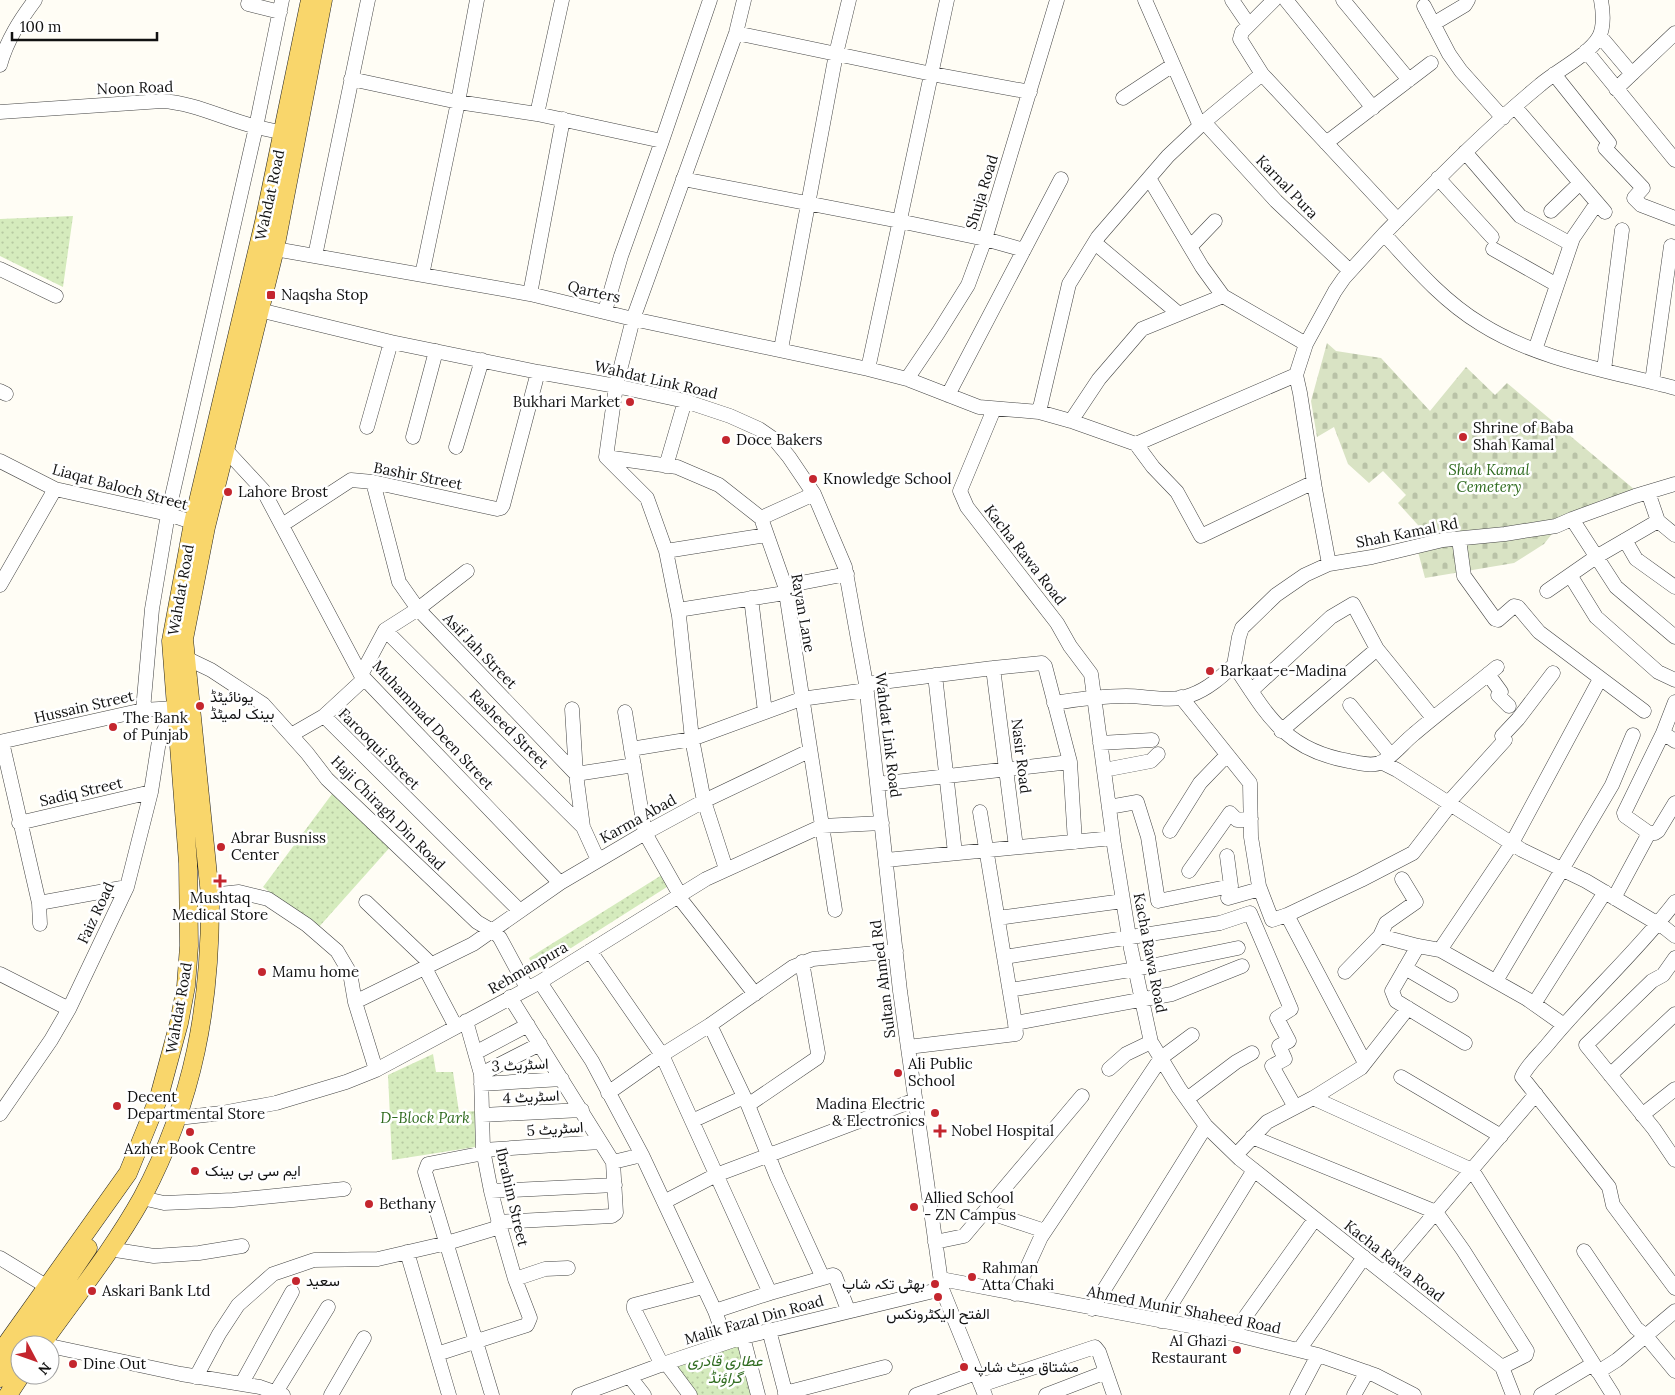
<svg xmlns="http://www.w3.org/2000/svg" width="1675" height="1395" font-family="Lora,Vazirmatn,serif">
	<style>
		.cemetery { fill: url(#cemetery-stones) }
		.park { fill: url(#park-dots) }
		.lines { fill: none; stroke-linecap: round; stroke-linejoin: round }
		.minor-casing { stroke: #444; stroke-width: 15 }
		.major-casing { stroke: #222; stroke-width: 19 }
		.minor { stroke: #fff; stroke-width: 14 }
		.major { stroke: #f9d66b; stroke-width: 18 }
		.poi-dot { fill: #c4262e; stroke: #fff; stroke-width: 2 }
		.labels { text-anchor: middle; stroke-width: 5; stroke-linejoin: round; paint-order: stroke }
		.street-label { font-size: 15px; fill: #111; stroke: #fff }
		.poi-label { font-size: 15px; fill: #111; stroke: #fff; text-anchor: start }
		.park-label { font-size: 15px; font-style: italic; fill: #2f6b1f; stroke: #fff }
	</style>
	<defs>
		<pattern id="cemetery-stones" width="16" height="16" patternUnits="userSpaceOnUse" patternTransform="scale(1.25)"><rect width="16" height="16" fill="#d9e3c4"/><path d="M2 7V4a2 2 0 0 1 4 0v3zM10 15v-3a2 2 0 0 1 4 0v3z" fill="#b9c2a7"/></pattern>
		<pattern id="park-dots" width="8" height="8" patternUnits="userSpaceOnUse" patternTransform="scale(1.25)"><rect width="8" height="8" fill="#d5ebbd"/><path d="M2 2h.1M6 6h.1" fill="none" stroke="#b6c8a1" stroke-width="1.8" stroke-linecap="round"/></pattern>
	</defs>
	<rect width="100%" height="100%" fill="#fffdf5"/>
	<!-- cemetery -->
	<path class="cemetery" d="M1327,343L1336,351L1381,358L1430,411L1466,367L1495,395L1507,383L1635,490L1599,501L1570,516L1562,521L1544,544L1514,563L1425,578L1417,548L1427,535L1398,503L1406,495L1383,471L1369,483L1348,464L1334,427L1317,437L1311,401Z"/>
	<!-- park -->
	<path class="park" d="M73,216L63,287L0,256V219Z
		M332,794L392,845L318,928L263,887Z
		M665,873L670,885L535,971L529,958Z
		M433,1054L436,1072H453L459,1112L478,1111L475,1147L392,1160L388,1075Z
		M743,1337L758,1395H690L666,1363Z"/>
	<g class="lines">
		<defs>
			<path id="minor" d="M1145,0L1200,126
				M1232,0L1249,25
				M1274,0L1242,32L1240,39L1262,74L1398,220
				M1286,0L1373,108
				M1343,0L1409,80
				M248,4L280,12
				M1424,6L1449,54L1461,71L1503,118
				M1433,24L1465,5L1468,0
				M736,33L932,74L1030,92
				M1600,36L1632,74
				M1586,51L1675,160
				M0,65C7,40 20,20 35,0
				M1554,74L1609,143L1605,148L1643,188L1634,198L1641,205L1675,218
				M351,79L458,102L537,114L662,141
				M1616,89L1675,33
				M1123,98L1173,65
				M1515,107L1605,212
				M0,112L162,101C195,103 224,119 257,127C268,130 280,132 292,134
				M537,114L562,0
				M1204,122L1276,201L1350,271
				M1326,143L1431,63
				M1465,152L1520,216L1571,244
				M1149,178L1202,267L1223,296L1306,344
				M1438,178L1492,237
				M683,179L899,221L985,239L1024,250
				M1551,211L1580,183
				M1384,234C1434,183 1484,131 1540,85C1556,71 1589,55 1599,37C1604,27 1603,11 1601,0
				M1095,243L1179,314
				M1190,247L1215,221
				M275,249L530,294L633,319L868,369L907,379L979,407L1039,412L1071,421L1136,444L1296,375
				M1493,249L1557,285
				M315,256L368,0
				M0,269L56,296
				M422,275L458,102L477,0
				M530,294L563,119
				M251,308L391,342L538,372L616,386L685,401L730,416L759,429L775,440L789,457L814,494L845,567L866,684L900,991L942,1289L985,1395
				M605,311L621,256L662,141L710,0
				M781,349L836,54L849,0
				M1535,350L1573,238L1597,203
				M868,369L947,0
				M1604,370L1622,230
				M907,379L938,333L968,285L985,239L1057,0
				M1652,382L1671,246
				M0,391L6,394
				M948,395L1061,179
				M994,409L960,491L967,507L1057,623L1070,646L1091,674L1114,845L1131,949L1151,1042L1179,1088L1206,1126L1240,1159L1502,1367L1513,1395
				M1039,412L1069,284L1098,237L1168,156L1204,122L1262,74
				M1071,421L1099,379L1142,329L1223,296
				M367,427L391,342
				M413,437L436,351
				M1136,444L1153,467L1177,492L1201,536L1314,482
				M456,447L482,360
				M225,449L263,490L361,675L560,883
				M606,457L677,467L719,485L761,518L785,586L835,910
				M0,461L55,489L168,514L203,526
				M666,466L685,401
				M373,482L399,582L418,609L576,774L583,827
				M1648,492L1658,521L1675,535
				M761,518L814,494
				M1572,519L1616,587L1675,637
				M282,525L351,480L373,482L497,509L501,508L503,505L538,372
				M1459,539L1464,576L1495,619L1498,620L1514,606L1518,607L1539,632L1644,711
				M1625,540L1636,559L1675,587
				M666,551L766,535
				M1329,564L1315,489L1300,393L1296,375L1306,344L1335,291L1344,278L1384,234C1414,267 1443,301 1481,324C1538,360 1611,371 1675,388
				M467,571L418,609L385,630L361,675L363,680L324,716L519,910
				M1570,575L1596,617L1658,672L1675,680
				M0,585L55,489
				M785,586L847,574
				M1547,591L1596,557L1658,521
				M751,598L765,712
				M678,610L785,593
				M385,630L583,827L598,860
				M186,658L211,670L263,704L307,753L327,779L477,922L496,933L500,938L527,988
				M1234,665C1267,715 1285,750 1349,761C1359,763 1372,767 1382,762C1394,755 1404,742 1414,734C1441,711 1469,690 1497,667
				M993,668L1016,847
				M1488,674L1501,692L1498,695L1509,706
				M935,675L955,853
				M866,684L993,668L1042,663L1045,666L1070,762L1075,842
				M1251,691L1331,617L1353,604L1377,649L1433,718
				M1181,697L1250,783L1251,837L1259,886L1272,920L1287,915L1361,880L1413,853L1450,805
				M1675,702L1663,733L1675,741
				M1054,703C1078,699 1102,696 1126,696C1147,696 1171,703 1191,695C1208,689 1221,677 1234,665L1239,637L1242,628L1276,595L1305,575L1329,564L1372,557L1443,540L1505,534L1556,526L1572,519L1635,496L1675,484
				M1350,705L1390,754
				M572,709L576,774L634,765
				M143,710L152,609L168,514L256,127L282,0
				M625,712L645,833L680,895
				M1281,731L1377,649
				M291,735L324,716
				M0,742L143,710L175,708
				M2,742L39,903L40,924
				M1100,743L1152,740
				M631,749L692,739L801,699L867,690
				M1381,762L1397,770L1522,850L1586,881L1665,928L1675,936
				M1104,770L1151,761L1158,754
				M878,784L1070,762
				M1448,803L1505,740L1502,736L1518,719L1553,673
				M1109,807L1137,802L1148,837L1158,901L1231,886L1227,856
				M980,812L1015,1023
				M19,823L151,792
				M1170,831L1200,783L1227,755
				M1649,833H1655L1658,831L1675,803
				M886,860L1113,838
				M726,869L704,801L692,739L679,616L666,551L647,498L606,457L616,386L633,319L736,33L744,0
				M1189,871L1230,813L1237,820L1251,819
				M210,895L239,892L268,899L307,925L337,951L350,973L355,1002L376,1070
				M678,896L755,994
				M1228,898L1260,889
				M1614,898L1649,833L1625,816L1624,813L1663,733
				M366,902L431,964
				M1675,902C1636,953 1588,995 1548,1044C1540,1054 1527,1065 1522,1077L1609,1187L1613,1205L1675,1288
				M39,903L127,887
				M1287,915L1365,1063
				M998,918L1123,901
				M1380,936L1386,923L1416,902L1402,879
				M1418,946L1392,991L1396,1001L1465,1043
				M1440,950L1512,843L1600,679
				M590,951L662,1055L770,1293
				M1004,957L1220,923L1250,913L1291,1009L1277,1018L1289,1041L1279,1046L1285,1059L1272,1066L1295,1107
				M1675,958L1663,975L1652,981L1586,1045L1654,1129L1675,1160
				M425,968L456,1027
				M1405,968L1451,995
				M1345,972L1380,936L1418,946L1440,950L1527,999L1564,1025
				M0,974L69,1009
				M1496,981L1612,785L1633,735
				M540,982L592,1061L642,1155L715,1311L726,1342
				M1010,990L1136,969L1238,948
				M355,1002L473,944L560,883L645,833L704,801L809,751
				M1534,1004L1605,892
				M710,1025L748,1105L777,1177L823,1278L770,1293L715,1311
				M908,1047L1016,1034L1015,1023L1172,994L1242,966
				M475,1053L528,1025
				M1109,1069L1126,1054L1151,1042
				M481,1074L540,1044
				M1610,1075L1675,1014
				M1401,1077L1501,1136
				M481,1084L562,1079
				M608,1093L662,1055L710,1025L793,967L813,959L896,951
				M1313,1098L1472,1170L1613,1395
				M1187,1099L1236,1062L1252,1053
				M748,1105L817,1058L818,1053L802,962
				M0,1114L51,1040L69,1009L127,887L151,792L159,741L175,708
				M482,1115L582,1110
				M1642,1115L1675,1089
				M178,1118L222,1113L276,1103L346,1082L376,1070L540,982L706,879L822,826L882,823
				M692,1121L744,1097
				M1252,1137L1436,1212L1463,1250L1527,1351L1526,1355L1502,1367
				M483,1150L600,1142
				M484,1153L428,1164L425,1172L492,1395
				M1236,1155L1267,1122L1313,1098L1361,1068L1408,1008
				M613,1162L642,1155
				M491,1191L615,1185
				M142,1198L164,1203L233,1200L344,1189
				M664,1202L716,1175L915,1100
				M985,1211L1045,1231
				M498,1222L612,1216L616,1213L613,1162L510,997
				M935,1242L964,1236L1082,1096
				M109,1249L154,1256L199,1253L242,1246
				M1584,1251L1636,1328L1646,1336L1675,1371
				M407,1252L449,1395
				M0,1258L46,1286
				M1384,1273L1536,1094
				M823,1278L833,1275L835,1276L848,1310
				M515,1279L545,1269L568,1268
				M941,1279L1233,1334L1318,1355L1375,1375L1414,1395
				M1015,1294L1041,1237L1161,1058L1192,1035
				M1092,1309L1206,1126
				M1161,1321L1254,1170
				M769,1330L786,1395
				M1233,1334L1315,1219
				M743,1337L758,1395
				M50,1346L181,1374L260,1387L283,1395
				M1299,1350L1364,1257
				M437,1354L527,1325L530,1318L515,1279L500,1227L491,1191L483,1150L481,1074L466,1021
				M666,1363L690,1395
				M662,1365L634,1309V1305L703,1287
				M1598,1372L1617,1360L1675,1311
				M196,1377L219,1334L238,1305L273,1274L314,1260L378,1259L447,1243L500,1227
				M630,1377L644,1395
				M242,1383L292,1292
				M981,1385L1095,1347L1099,1352L1114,1395
				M276,1392L328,1307
				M785,1393L885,1367
				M331,1395L364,1338
				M579,1395L666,1363L743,1337L942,1289
				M916,1395L976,1373
				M1046,1395L1106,1372
				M1297,1395L1318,1355
				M1354,1395L1367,1372
				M1541,1395L1593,1364"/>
			<path id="major" d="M22,1345L88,1248
				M41,1345C75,1297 113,1250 142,1198C194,1100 211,1004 210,895L184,639L206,527L275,249L323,0
				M0,1353L128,1173L159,1097L179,1023L186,986L189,946L188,863L171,641L193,523L264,222L310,0
				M0,1378L20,1348
				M8,1395L21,1375"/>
		</defs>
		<!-- minor casing -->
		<use href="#minor" class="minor-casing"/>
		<!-- major casing -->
		<use href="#major" class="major-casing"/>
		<!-- minor -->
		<use href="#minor" class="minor"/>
		<!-- major -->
		<use href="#major" class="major"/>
	</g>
	<!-- markers -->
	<g class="poi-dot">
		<rect x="266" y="290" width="10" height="10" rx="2.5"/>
		<circle cx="630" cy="402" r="5"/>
		<circle cx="1463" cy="437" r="5"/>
		<circle cx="726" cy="440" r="5"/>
		<circle cx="813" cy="479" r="5"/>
		<circle cx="228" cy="492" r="5"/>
		<circle cx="1210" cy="671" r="5"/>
		<circle cx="200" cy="706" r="5"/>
		<circle cx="113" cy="727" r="5"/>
		<circle cx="221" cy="847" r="5"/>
		<path d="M217.5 873.5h5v5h5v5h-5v5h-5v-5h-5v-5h5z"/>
		<circle cx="262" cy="972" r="5"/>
		<circle cx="898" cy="1073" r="5"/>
		<circle cx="117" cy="1106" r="5"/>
		<circle cx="935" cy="1113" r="5"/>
		<path d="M937.5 1123.5h5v5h5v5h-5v5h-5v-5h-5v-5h5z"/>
		<circle cx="190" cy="1132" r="5"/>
		<circle cx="195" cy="1171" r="5"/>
		<circle cx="369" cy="1204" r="5"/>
		<circle cx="914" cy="1207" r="5"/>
		<circle cx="972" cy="1277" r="5"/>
		<circle cx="296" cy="1281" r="5"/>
		<circle cx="935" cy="1284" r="5"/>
		<circle cx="92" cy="1291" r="5"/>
		<circle cx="938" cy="1297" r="5"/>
		<circle cx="1237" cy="1350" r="5"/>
		<circle cx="73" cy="1364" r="5"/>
		<circle cx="964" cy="1367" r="5"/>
	</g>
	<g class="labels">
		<!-- street labels -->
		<g class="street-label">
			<text transform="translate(135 88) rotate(-2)" y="5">Noon Road</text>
			<text transform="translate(1287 187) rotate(46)" y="5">Karnal Pura</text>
			<text transform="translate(982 192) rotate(-73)" y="5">Shuja Road</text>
			<text transform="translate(270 195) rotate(-78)" y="5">Wahdat Road</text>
			<text transform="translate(594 292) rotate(13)" y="5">Qarters</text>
			<text transform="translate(656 380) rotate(13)" y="5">Wahdat Link Road</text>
			<text transform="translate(418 476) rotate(11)" y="5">Bashir Street</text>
			<text transform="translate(120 487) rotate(15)" y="5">Liaqat Baloch Street</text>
			<text transform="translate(1407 533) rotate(-11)" y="5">Shah Kamal Rd</text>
			<text transform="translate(1025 555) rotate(52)" y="5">Kacha Rawa Road</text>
			<text transform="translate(181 590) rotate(-80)" y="5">Wahdat Road</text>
			<text transform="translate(803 613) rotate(80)" y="5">Rayan Lane</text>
			<text transform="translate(480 651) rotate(46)" y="5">Asif Jah Street</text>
			<text transform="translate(84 707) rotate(-13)" y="5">Hussain Street</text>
			<text transform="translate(433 725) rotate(47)" y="5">Muhammad Deen Street</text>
			<text transform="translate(509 729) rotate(45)" y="5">Rasheed Street</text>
			<text transform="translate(888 735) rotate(83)" y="5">Wahdat Link Road</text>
			<text transform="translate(379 749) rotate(45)" y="5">Farooqui Street</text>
			<text transform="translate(1021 756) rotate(83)" y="5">Nasir Road</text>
			<text transform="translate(81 792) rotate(-13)" y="5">Sadiq Street</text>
			<text transform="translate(388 813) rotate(45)" y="5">Haji Chiragh Din Road</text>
			<text transform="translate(638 819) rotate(-29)" y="5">Karma Abad</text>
			<text transform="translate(96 913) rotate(-65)" y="5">Faiz Road</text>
			<text transform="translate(1150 953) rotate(79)" y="5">Kacha Rawa Road</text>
			<text transform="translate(528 968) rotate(-30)" y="5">Rehmanpura</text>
			<text transform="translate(883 979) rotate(-97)" y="5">Sultan Ahmed Rd</text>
			<text transform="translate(179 1008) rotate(-80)" y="5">Wahdat Road</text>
			<text transform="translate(520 1065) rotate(-3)" y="5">اسٹریٹ 3</text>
			<text transform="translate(531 1097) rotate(-3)" y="5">اسٹریٹ 4</text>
			<text transform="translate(555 1129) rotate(-4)" y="5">اسٹریٹ 5</text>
			<text transform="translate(512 1197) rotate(77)" y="5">Ibrahim Street</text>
			<text transform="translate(1394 1261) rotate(38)" y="5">Kacha Rawa Road</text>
			<text transform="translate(1184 1310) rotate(11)" y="5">Ahmed Munir Shaheed Road</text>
			<text transform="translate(754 1320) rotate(-16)" y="5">Malik Fazal Din Road</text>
		</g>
		<!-- poi labels -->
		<g class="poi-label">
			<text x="281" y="300">Naqsha Stop</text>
			<text x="620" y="407" text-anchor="end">Bukhari Market</text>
			<text x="1473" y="433">Shrine of Baba<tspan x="1473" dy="17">Shah Kamal</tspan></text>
			<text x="736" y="445">Doce Bakers</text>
			<text x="823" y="484">Knowledge School</text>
			<text x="238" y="497">Lahore Brost</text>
			<text x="1220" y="676">Barkaat-e-Madina</text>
			<text x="210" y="702">یونائیٹڈ<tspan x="210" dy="17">بینک لمیٹڈ</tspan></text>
			<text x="123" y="723">The Bank<tspan x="123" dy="17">of Punjab</tspan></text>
			<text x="231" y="843">Abrar Busniss<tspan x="231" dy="17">Center</tspan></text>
			<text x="220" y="903" text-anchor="middle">Mushtaq<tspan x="220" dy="17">Medical Store</tspan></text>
			<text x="272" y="977">Mamu home</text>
			<text x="908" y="1069">Ali Public<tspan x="908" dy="17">School</tspan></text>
			<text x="127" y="1102">Decent<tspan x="127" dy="17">Departmental Store</tspan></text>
			<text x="925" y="1109" text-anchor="end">Madina Electric<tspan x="925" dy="17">&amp; Electronics</tspan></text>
			<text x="951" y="1136">Nobel Hospital</text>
			<text x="190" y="1154" text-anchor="middle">Azher Book Centre</text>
			<text x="205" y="1176">ایم سی بی بینک</text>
			<text x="924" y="1203">Allied School<tspan x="924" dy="17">- ZN Campus</tspan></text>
			<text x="379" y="1209">Bethany</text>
			<text x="982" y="1273">Rahman<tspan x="982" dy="17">Atta Chaki</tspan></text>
			<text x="306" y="1286">سعید</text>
			<text x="925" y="1289" text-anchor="end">بھٹی تکہ شاپ</text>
			<text x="102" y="1296">Askari Bank Ltd</text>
			<text x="938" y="1319" text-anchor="middle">الفتح الیکٹرونکس</text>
			<text x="1227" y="1346" text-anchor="end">Al Ghazi<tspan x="1227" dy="17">Restaurant</tspan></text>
			<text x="83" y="1369">Dine Out</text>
			<text x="974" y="1372">مشتاق میٹ شاپ</text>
		</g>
		<!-- park labels -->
		<g class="park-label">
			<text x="1489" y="475">Shah Kamal<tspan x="1489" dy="17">Cemetery</tspan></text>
			<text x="425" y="1123">D-Block Park</text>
			<text x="725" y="1366">عطاری قادری<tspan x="725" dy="17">گراؤنڈ</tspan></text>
		</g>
	</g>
	<!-- north arrow -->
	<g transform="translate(35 1360) rotate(131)"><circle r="24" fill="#ffffff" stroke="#a0a0a0"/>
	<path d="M0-4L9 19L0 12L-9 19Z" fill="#c4262e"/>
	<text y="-8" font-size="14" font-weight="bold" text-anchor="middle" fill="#111111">N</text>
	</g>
	<!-- scale -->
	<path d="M12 32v8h145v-8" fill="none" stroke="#111111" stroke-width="2.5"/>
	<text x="20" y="32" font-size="15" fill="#111111" stroke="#ffffff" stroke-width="4" paint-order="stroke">100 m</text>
</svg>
